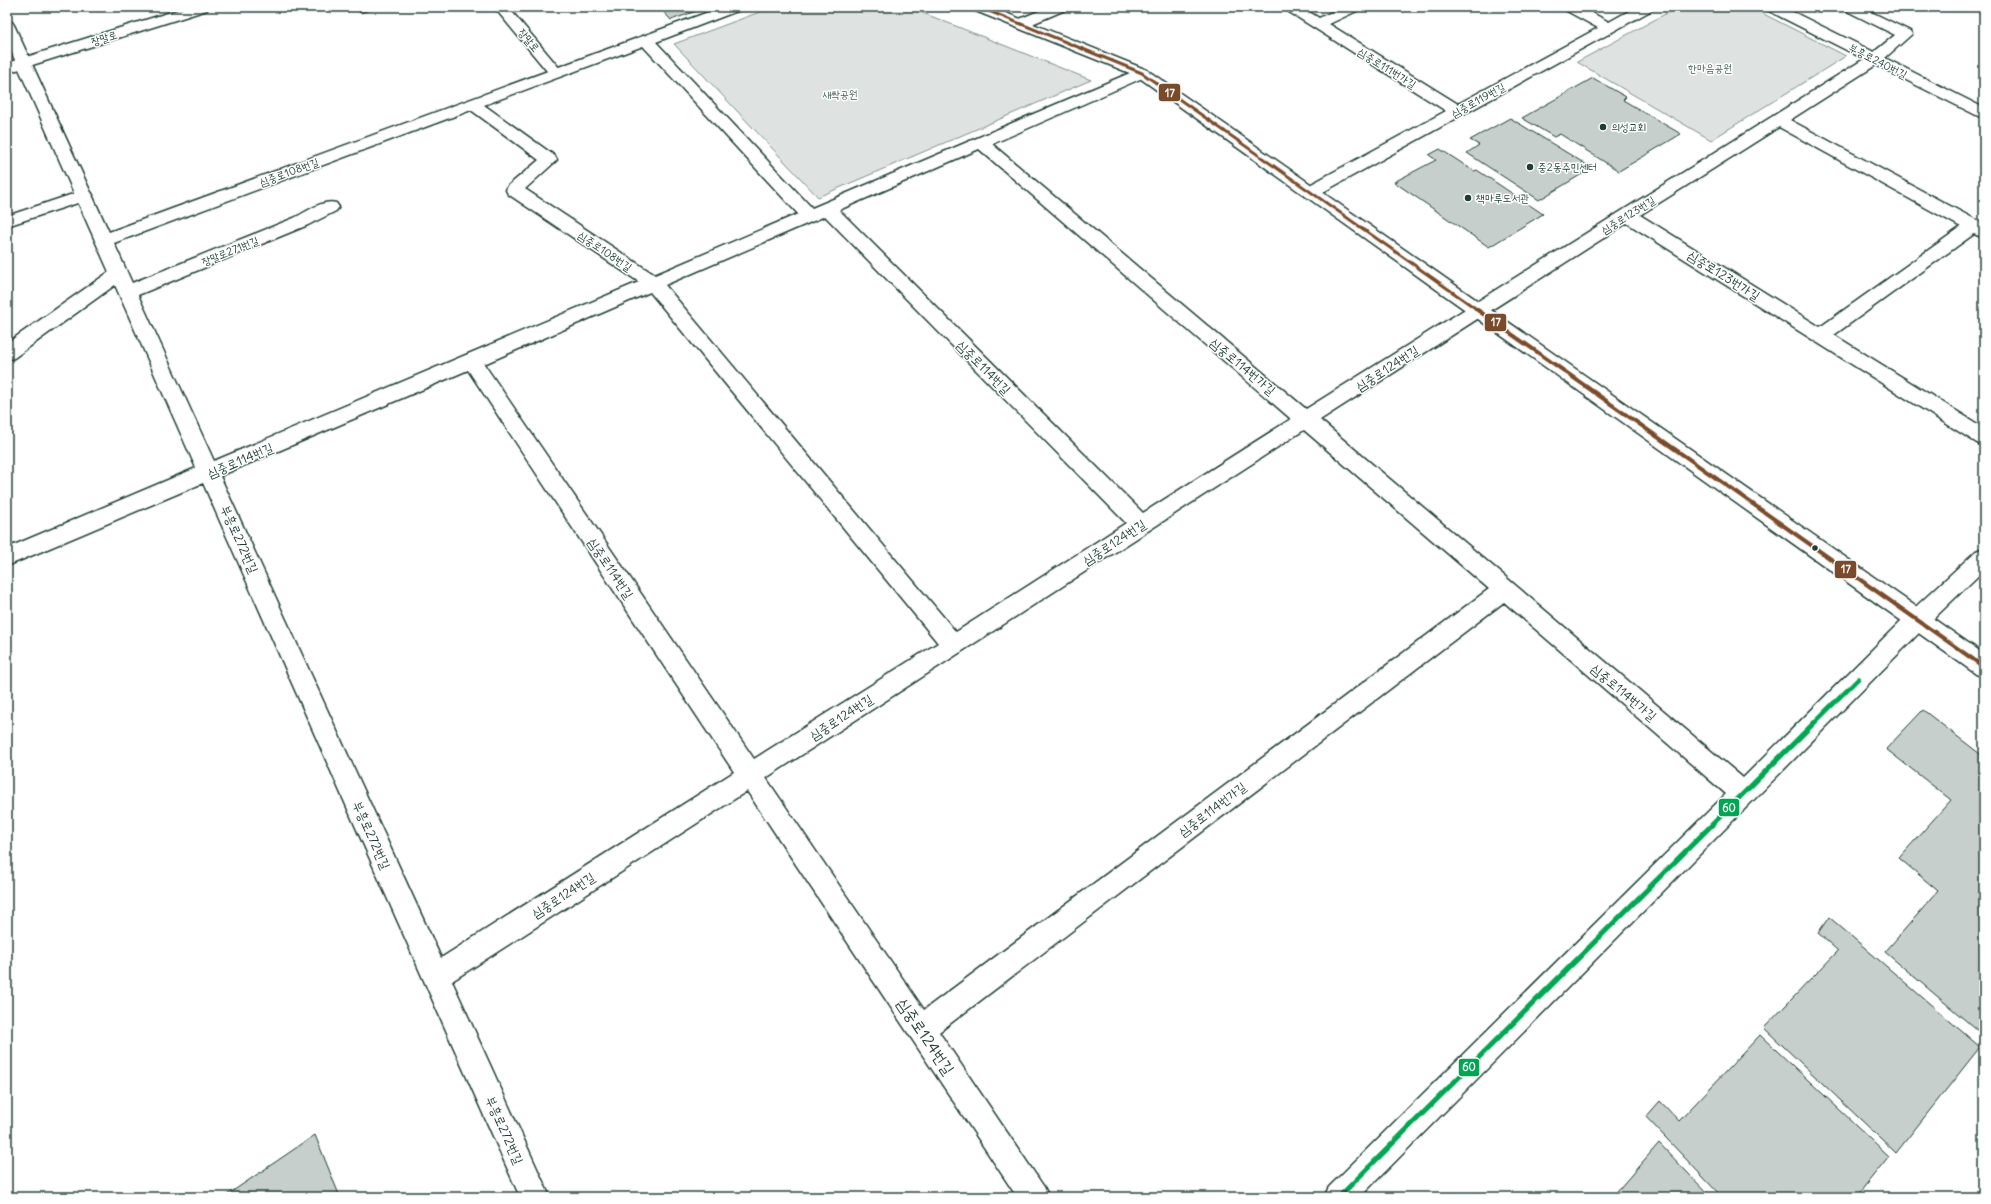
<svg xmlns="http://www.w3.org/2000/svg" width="1991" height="1204" font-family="Delius,'Poor Story',sans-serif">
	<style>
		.green { fill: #dee3e2; stroke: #7e908b }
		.building { fill: #c7cfcc; stroke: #1f3d34 }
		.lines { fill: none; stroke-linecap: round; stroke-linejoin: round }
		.lane-casing { stroke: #1f3d34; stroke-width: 3 }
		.street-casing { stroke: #1f3d34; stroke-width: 3 }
		.secondary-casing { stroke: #1f3d34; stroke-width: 3 }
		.lane { fill: #fff; fill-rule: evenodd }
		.street { fill: #fff; fill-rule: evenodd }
		.secondary { fill: #fff; fill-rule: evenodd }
		.bus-1-far1-casing { stroke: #fff; stroke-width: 5 }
		.bus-1-casing { stroke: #fff; stroke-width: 7 }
		.bus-2-far1-casing { stroke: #fff; stroke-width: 7 }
		.bus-2-casing { stroke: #fff; stroke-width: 8 }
		.bus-1-far1 { stroke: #7a4b2a; stroke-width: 3 }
		.bus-1 { stroke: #7a4b2a; stroke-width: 4 }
		.bus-2-far1 { stroke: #00a651; stroke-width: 4 }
		.bus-2 { stroke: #00a651; stroke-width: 5 }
		.poi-dot { fill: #1f3d34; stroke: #fff; stroke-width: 1.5 }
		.labels { text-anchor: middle; stroke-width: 3; stroke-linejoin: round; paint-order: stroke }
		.far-street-label { font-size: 11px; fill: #1f3d34; stroke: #fff }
		.far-park-label { font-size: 11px; fill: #455e57; stroke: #fff }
		.far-poi-label { font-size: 11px; fill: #1f3d34; stroke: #fff; text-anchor: start }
		.street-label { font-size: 13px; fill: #1f3d34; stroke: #fff }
		.near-street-label { font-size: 16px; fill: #1f3d34; stroke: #fff }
		.line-badge { stroke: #fff; stroke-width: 1.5 }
		.badge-label { font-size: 11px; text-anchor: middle; font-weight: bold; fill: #fff }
	</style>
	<rect width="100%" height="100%" fill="#fff"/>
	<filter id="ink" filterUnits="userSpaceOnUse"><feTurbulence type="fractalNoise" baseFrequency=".025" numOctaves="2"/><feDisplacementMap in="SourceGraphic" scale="8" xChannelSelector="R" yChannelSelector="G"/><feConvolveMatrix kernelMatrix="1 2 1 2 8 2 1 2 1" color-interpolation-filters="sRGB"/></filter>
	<g filter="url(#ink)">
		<!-- green -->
		<path class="green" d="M773,7H908L1091,80L818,197L674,44Z
			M1678,7H1750L1846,56L1711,140L1577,62Z"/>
		<!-- building -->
		<path class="building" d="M355,7H379L360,13Z
			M659,7H708L671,20Z
			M1593,78L1626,97L1623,100L1681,134L1619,171L1560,134L1554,137L1522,118Z
			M1510,118L1592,168L1539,200L1467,153L1479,145L1470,140Z
			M1440,149L1474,171L1477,170L1543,214L1489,247L1394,182L1436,160L1429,155Z
			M1923,710L1984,757V1036L1885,952L1938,891L1899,858L1951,800L1886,749Z
			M1829,917L1980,1047L1896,1153L1764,1028L1838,951L1818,933Z
			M1760,1035L1889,1156L1856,1197H1722L1646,1117L1660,1101L1679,1121Z
			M315,1135L340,1197H224Z
			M1659,1143L1711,1197H1612Z"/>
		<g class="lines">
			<defs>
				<path id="lane" d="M494,7H508L561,70L563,73L561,76H551Z
					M85,190L90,191L93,195L90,199L7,226V216Z"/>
				<path id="street" d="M722,7H742L740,10L656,42L812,208L1137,70H1147L1150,73L1147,76L992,144L1306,409L1864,59L1767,10L1765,7H1783L1874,52L1895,35L1845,10L1843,7H1861L1910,31L1912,34L1885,58L1984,108V119L1876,65L1790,120L1980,222L1984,225V238L1974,234L1834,335L1984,428V446L1977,443L1627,223L1320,420L1743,778L1909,613L1976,551L1984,548V570L1925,627L1360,1197H1324L1329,1187L1726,794L1504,602L939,1032L1044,1187L1049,1197H1017L747,791L452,981L550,1197H520L203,483L7,566V548L196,468L115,285L14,358L7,360V343L109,272L7,42V21L12,22L14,25L109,232ZM643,46L798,214L655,275L525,189L557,160L555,156L484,105ZM471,110L539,160L508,186L506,190L508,194L639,282L214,461L138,295L308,225L336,211L339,207L336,203C322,199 307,212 294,218C240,240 186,261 132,283L114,243ZM1779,127L1961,227L1820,327L1640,215ZM979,149L1291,419L1143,513L839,210ZM825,216L1126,523L956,632L665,285ZM650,292L938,643L754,759L484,364ZM468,370L734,772L441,958L220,476ZM1304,430L1489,589L924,1010L766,778Z
					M1048,7H1067L1065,10L1025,27H1015L1013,24L1015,21Z
					M1284,7H1301L1319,18L1342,7H1361L1359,10L1329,24L1458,104L1598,28L1565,10L1563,7H1581L1609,22L1636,7H1654L1652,10L1614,31L1316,196L1310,197L1304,196L1302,192L1304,188L1446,111L1286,10Z"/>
				<path id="secondary" d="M187,7H209L207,10L7,73V63Z
					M971,7H991L1147,70L1984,654V677L1976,674L1137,76L973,10Z"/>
			</defs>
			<!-- lane casing -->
			<use href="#lane" class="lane-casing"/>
			<!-- street casing -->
			<use href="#street" class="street-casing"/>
			<!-- secondary casing -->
			<use href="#secondary" class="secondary-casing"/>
			<!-- lane -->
			<use href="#lane" class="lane"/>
			<!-- street -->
			<use href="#street" class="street"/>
			<!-- secondary -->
			<use href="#secondary" class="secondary"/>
			<defs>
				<path id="bus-1-far1" d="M989,11L1142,73L1478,310"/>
				<path id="bus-1" d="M1476,309L1984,667"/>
				<path id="bus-2-far1" d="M1833,704L1859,678"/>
				<path id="bus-2" d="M1339,1197L1834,703"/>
			</defs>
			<!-- bus-1-far1 casing -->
			<use href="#bus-1-far1" class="bus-1-far1-casing"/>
			<!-- bus-1 casing -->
			<use href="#bus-1" class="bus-1-casing"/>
			<!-- bus-2-far1 casing -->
			<use href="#bus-2-far1" class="bus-2-far1-casing"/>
			<!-- bus-2 casing -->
			<use href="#bus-2" class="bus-2-casing"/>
			<!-- bus-1-far1 -->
			<use href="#bus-1-far1" class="bus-1-far1"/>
			<!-- bus-1 -->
			<use href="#bus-1" class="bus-1"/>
			<!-- bus-2-far1 -->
			<use href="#bus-2-far1" class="bus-2-far1"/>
			<!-- bus-2 -->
			<use href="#bus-2" class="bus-2"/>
		</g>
	</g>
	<!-- markers -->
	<g class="poi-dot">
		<circle cx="1603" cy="127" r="4"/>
		<circle cx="1530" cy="167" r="4"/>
		<circle cx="1468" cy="198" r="4"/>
		<circle cx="1815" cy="548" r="3.5"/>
	</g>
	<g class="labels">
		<!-- far-street labels -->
		<g class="far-street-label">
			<text transform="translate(104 38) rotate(-17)" y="4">장말로</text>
			<text transform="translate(529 40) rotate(50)" y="4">장말로</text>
			<text transform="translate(1878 61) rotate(27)" y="4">부흥로240번길</text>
			<text transform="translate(1387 68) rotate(32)" y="4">심중로111번가길</text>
			<text transform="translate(1478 100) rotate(-29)" y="4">심중로119번길</text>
			<text transform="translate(289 172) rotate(-20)" y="4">심중로108번길</text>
			<text transform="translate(1628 215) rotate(-32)" y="4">심중로123번길</text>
			<text transform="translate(230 251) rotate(-22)" y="4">장말로271번길</text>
			<text transform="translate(605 251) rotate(34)" y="4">심중로108번길</text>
		</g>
		<!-- far-park labels -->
		<g class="far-park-label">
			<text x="1710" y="72">한마음공원</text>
			<text x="840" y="98">새싹공원</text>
		</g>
		<!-- far-poi labels -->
		<g class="far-poi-label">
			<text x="1611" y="131">의성교회</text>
			<text x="1538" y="171">중2동주민센터</text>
			<text x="1476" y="202">책마루도서관</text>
		</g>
		<!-- street labels -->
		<g class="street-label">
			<text transform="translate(1724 275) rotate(32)" y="5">심중로123번가길</text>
			<text transform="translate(1243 366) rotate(40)" y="5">심중로114번가길</text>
			<text transform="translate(984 367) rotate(45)" y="5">심중로114번길</text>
			<text transform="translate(1387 368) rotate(-33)" y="5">심중로124번길</text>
			<text transform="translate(240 460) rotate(-23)" y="5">심중로114번길</text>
			<text transform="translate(240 539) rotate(66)" y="5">부흥로272번길</text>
			<text transform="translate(1114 542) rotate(-33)" y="5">심중로124번길</text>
			<text transform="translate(611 568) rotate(56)" y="5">심중로114번길</text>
			<text transform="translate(1624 692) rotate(40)" y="5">심중로114번가길</text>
			<text transform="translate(841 717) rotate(-33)" y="5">심중로124번길</text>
			<text transform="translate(1212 809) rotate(-37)" y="5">심중로114번가길</text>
			<text transform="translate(372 835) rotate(66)" y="5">부흥로272번길</text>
			<text transform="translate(563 895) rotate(-33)" y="5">심중로124번길</text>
			<text transform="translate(505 1130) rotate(66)" y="5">부흥로272번길</text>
		</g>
		<!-- near-street labels -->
		<g class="near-street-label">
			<text transform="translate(926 1036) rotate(56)" y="6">심중로124번길</text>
		</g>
	</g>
	<g class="line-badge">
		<rect x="1158" y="83" width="23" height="19" rx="4" fill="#7a4b2a"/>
		<rect x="1484" y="313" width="23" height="19" rx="4" fill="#7a4b2a"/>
		<rect x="1834" y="560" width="23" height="19" rx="4" fill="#7a4b2a"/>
		<rect x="1718" y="798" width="22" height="19" rx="4" fill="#00a651"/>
		<rect x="1458" y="1058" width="22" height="19" rx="4" fill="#00a651"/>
	</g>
	<g class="badge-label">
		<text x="1170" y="97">17</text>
		<text x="1496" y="326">17</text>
		<text x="1846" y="573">17</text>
		<text x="1729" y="812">60</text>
		<text x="1469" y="1071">60</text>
	</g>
	<!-- margin -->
	<rect width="1991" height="1204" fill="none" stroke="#fff" stroke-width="24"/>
	<rect x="12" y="12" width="1967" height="1180" fill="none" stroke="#1f3d34" stroke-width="1.5" filter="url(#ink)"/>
</svg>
